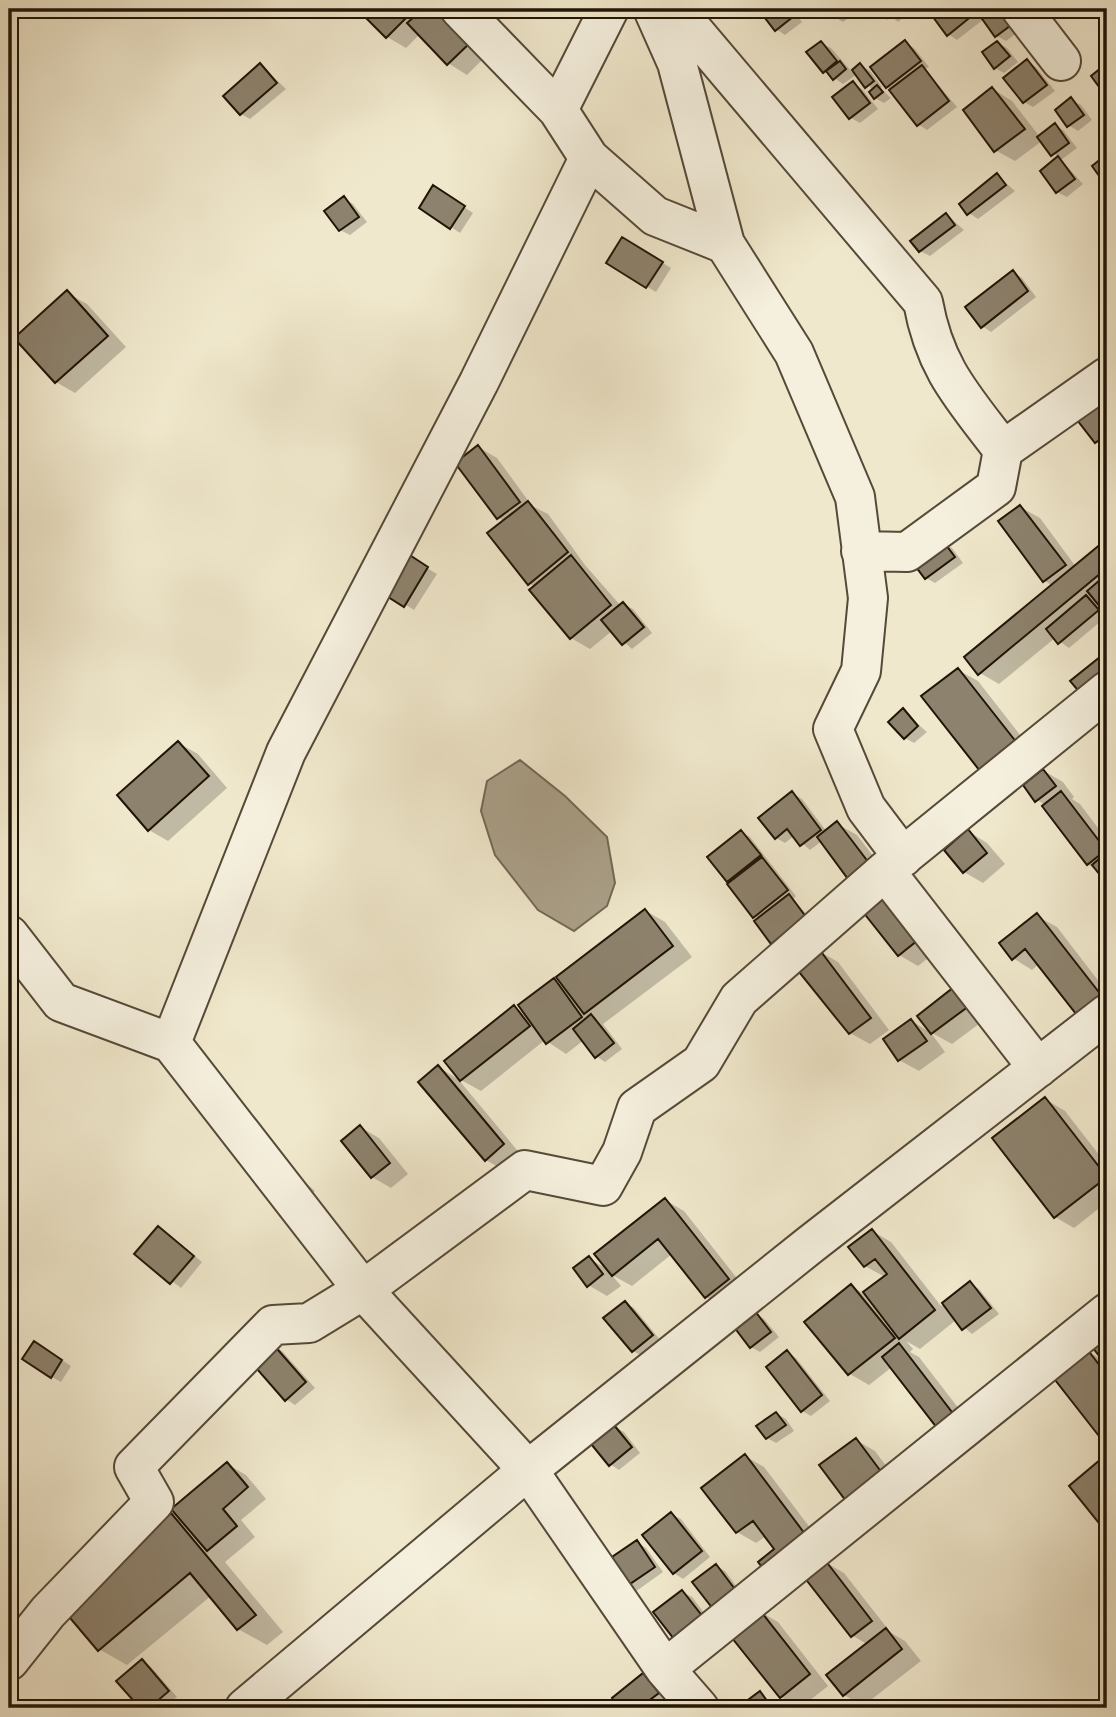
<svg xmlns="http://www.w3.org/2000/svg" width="1116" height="1717" font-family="'IM FELL Double Pica',serif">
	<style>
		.water { fill: #aaa089; stroke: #736855; stroke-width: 2 }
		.shadow { fill: #0003 }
		.building { fill: #8d826d; stroke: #211406; stroke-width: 2 }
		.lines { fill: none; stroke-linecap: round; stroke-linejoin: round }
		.minor-casing { stroke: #554938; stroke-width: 42 }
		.minor { stroke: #f5f0de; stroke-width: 38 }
	</style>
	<rect width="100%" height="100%" fill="#f0e8cc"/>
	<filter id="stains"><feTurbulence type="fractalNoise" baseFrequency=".00286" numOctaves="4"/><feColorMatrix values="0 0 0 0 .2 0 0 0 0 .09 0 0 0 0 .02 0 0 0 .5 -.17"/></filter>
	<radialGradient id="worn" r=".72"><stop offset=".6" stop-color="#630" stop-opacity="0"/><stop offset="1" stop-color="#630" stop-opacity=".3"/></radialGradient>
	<!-- water -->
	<path class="water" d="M520,760L565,796L607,837L615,883L607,906L574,931L538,910L495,855L481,811L487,781Z"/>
	<!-- shadow -->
	<path class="shadow" d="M360,9H446L490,52L467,75L448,63L420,34L406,48L387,37Z
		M760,9H793L802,22L785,35L776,29Z
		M822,9H861L843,22Z
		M883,9H903L907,14L898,22Z
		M946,9H980L984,14L992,9H1005L1022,29L1006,41L997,36L984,19L957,40L948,34L935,18Z
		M821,43L831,48L852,72L860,65L870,71L882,87L880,88L891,98L884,103L875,98L873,90L857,74L843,84L824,71Z
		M905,43L914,48L929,67L925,69L957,107L927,130L918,124L887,86Z
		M998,43L1007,48L1018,62L1004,73L995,68Z
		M1027,61L1036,67L1055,91L1033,107L1024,102Z
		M261,65L286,89L250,119L241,114Z
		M853,83L862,89L878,109L860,123L851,118Z
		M993,89L1012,101L1040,137L1055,125L1064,131L1077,148L1061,160L1083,184L1067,197L1057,192L1059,158L1042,141L1015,161L995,150Z
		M1071,100L1081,105L1092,120L1078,131L1068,125Z
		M998,176L1015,191L978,219L969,213Z
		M443,193L473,213L460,233L451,227Z
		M344,198L353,204L367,222L350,235L340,230Z
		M947,215L964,230L930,256L920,251Z
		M623,239L671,268L656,292L608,263Z
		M1013,272L1022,278L1036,297L991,332L982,326Z
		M67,293L87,304L126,347L75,393L56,382Z
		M1107,393V448L1096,442Z
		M478,447L497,458L532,506L548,514L585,565L621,606L623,604L633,609L652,633L632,649L612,631L590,649L571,638L535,587L529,583L505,522L499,518Z
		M1020,507L1040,518L1076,567L1102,545L1107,548V610L1096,604L1107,616L1069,648L1055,638L999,684L980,673L1053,586L1045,581Z
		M943,543L952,548L963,563L935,583L926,578Z
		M402,553L437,574L414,610L380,589Z
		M958,670L978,681L1035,754L924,696Z
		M903,711L927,732L914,743L905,738Z
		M178,743L198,754L227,788L168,841L149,830Z
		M1044,771L1063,782L1074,797L1072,799L1080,804L1107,840V879L1088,864L1045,805L1037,800Z
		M792,793L802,799L827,832L837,824L857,835L887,874L822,841L810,850L794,836L785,843L776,838Z
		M968,831L987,843L1005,864L983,883L964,872Z
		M741,832L750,837L796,896L793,899L814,923L782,948L772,942L759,919L728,881Z
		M882,898L936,952L918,966L899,955Z
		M646,911L665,922L692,957L603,1024L622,1049L605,1062L596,1056L584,1040L566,1054L545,1040L481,1091L461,1080L514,1007L527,1014L554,980L566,988Z
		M1037,916L1057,927L1107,992V1023L1039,964L1032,970L1013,958Z
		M819,951L838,962L889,1030L870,1044L850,1033L797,967Z
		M954,989L987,1018L952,1044L932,1033L919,1016Z
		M912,1021L931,1033L945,1052L919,1071L899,1060Z
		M438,1067L458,1079L522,1156L505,1171L486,1160Z
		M1045,1099L1065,1111L1107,1165V1202L1074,1228L1055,1217Z
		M360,1127L379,1138L408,1174L391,1188L372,1177Z
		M295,1173L315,1191L310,1195Z
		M665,1200L684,1211L747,1291L725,1308L706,1297L672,1254L632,1286L612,1275L621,1286L607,1296L588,1285L590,1259L609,1270Z
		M872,1231L891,1242L941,1306L970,1283L979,1289L999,1314L972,1334L956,1320L920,1349L906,1341L913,1349L910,1352L919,1357L976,1431L892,1367L869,1385L850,1374L807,1322L851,1286L864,1294L885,1277L865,1266Z
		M168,1234L202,1262L181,1288L137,1254Z
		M625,1303L634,1308L661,1341L642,1356L633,1351Z
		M755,1313L764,1319L779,1337L760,1352L751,1347Z
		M1107,1324V1444L1055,1376L1087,1351L1106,1362Z
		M273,1345L282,1351L315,1388L295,1405L286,1399Z
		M44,1348L71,1366L61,1382L52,1377Z
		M787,1352L796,1358L830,1401L811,1416L802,1411Z
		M777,1414L786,1419L794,1431L776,1443L767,1438Z
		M615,1427L624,1432L640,1453L619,1470L610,1464Z
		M856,1440L875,1451L906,1493L853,1507Z
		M745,1456L764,1467L827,1550L776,1549L766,1536L756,1543L737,1532Z
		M227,1464L246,1475L266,1499L241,1520L255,1537L225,1562L283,1632L267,1645L238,1629L211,1596L127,1665L99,1649L171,1515L185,1523Z
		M671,1514L681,1519L710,1557L683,1579L674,1573Z
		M637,1542L646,1548L663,1572L635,1592L626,1587Z
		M825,1562L844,1573L891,1633L905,1641L921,1661L863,1706L844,1695L867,1644L853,1636L806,1577Z
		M716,1566L725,1571L745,1598L695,1582Z
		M682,1592L692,1597L711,1622L685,1643Z
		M759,1611L778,1622L828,1686L800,1708L781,1697Z
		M142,1662L151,1667L177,1697L164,1708H142L119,1681Z
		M644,1675L653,1680L667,1699L655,1708H622L614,1698Z
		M760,1693L776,1708H740Z"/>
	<!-- building -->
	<path class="building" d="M357,9H415L386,38Z
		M423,9H442L472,41L447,65L407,23Z
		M758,9H789L794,16L775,31Z
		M880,9H899L887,18Z
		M944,9H976L978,11L947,36L933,17Z
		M989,9H1003L1014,23L995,37L980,16Z
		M905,40L921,61L886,88L870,67Z
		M821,41L837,61L823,73L806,52Z
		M997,41L1010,56L994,69L982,52Z
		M1027,59L1047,85L1023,103L1003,78Z
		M840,61L846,69L833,80L826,71Z
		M260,63L277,83L240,115L223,96Z
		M860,63L874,81L865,88L852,70Z
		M1107,63V93L1105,95L1091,76Z
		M922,65L949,101L917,126L889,90Z
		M853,81L870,103L849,119L832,97Z
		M877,85L883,92L874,99L869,92Z
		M992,87L1025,129L994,152L963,110Z
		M1071,97L1084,115L1067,127L1055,110Z
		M1055,123L1069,143L1051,156L1037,137Z
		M1107,154V187L1092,166Z
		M1058,156L1075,179L1056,193L1040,171Z
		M997,173L1006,185L967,215L959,204Z
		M433,185L465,206L450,229L419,208Z
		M344,196L359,217L339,231L324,211Z
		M946,213L955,225L919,252L910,241Z
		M622,237L663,262L646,288L606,263Z
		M1013,270L1028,291L981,328L965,307Z
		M67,290L108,336L55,383L14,338Z
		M1107,390V434L1095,443L1074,416Z
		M478,445L520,502L497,519L455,463Z
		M528,501L568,552L528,585L487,533Z
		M1020,505L1066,565L1043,582L998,521Z
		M943,541L955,557L925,579L913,563Z
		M1102,543L1107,550V568L978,675L964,657Z
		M402,550L428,567L404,607L377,590Z
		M571,555L611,605L570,639L529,590Z
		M1107,574V603L1101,608L1087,591Z
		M1086,595L1099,610L1058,644L1046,629Z
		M623,602L644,627L622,645L601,620Z
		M1100,657L1107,666V675L1081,694L1070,681Z
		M958,668L1017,743L980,771L921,696Z
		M903,708L918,726L904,739L888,722Z
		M178,741L209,776L148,831L117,795Z
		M1043,769L1056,786L1035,802L1023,785Z
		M792,791L821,830L800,846L787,829L775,839L758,818Z
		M1061,791L1106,850L1087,865L1042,806Z
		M837,821L869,863L848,879L817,837Z
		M968,829L987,853L963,873L944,850Z
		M741,830L761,855L727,882L707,857Z
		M1107,852V877L1104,880L1092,865Z
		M762,857L788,890L753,918L727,884Z
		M789,894L806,917L771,944L754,921Z
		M882,896L918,940L898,956L863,912Z
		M645,909L673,946L584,1014L556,977Z
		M1037,913L1105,1000L1080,1019L1025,949L1012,960L999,943Z
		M819,949L871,1018L849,1034L795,967Z
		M554,978L582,1017L546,1044L518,1005Z
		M954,987L969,1006L931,1034L917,1016Z
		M514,1005L530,1026L460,1081L444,1061Z
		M591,1014L614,1043L595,1058L573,1029Z
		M911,1019L927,1041L898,1061L883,1039Z
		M438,1065L504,1144L485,1161L418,1082Z
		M1045,1097L1107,1177L1054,1218L992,1138Z
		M360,1125L390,1163L371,1178L341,1141Z
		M665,1198L729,1279L705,1298L658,1239L612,1276L594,1254Z
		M158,1226L194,1256L170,1284L134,1254Z
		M872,1229L935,1310L899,1339L863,1292L887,1274L875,1259L864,1267L848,1247Z
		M589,1256L603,1274L587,1287L573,1268Z
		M970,1281L991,1308L962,1330L942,1303Z
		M851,1284L895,1338L848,1375L804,1322Z
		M625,1301L653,1335L632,1352L603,1318Z
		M755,1311L771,1332L750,1348L734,1327Z
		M1107,1322V1366L1086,1339Z
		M34,1341L62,1360L51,1378L22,1359Z
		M272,1343L306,1382L285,1401L251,1362Z
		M899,1343L958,1420L941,1433L882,1357Z
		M1087,1349L1107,1375L1106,1445L1052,1376Z
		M787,1350L822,1395L801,1412L766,1367Z
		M776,1412L786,1425L766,1439L756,1426Z
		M614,1425L632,1447L609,1466L591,1444Z
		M856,1438L888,1481L852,1509L819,1465Z
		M745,1454L808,1538L765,1571L758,1562L774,1549L753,1521L736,1533L701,1488Z
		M1107,1454V1533L1069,1486Z
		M227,1462L248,1487L223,1509L237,1526L207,1551L171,1509Z
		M671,1512L702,1551L673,1574L642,1535Z
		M171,1513L256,1615L237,1630L190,1573L98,1651L60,1606Z
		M637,1540L655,1567L624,1588L606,1561Z
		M825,1560L872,1621L851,1637L804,1577Z
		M716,1564L737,1592L713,1609L692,1582Z
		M682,1590L703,1617L674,1639L653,1612Z
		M759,1609L810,1674L780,1698L728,1633Z
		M886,1628L902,1649L843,1696L826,1675Z
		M142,1659L169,1691L149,1708H140L116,1681Z
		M643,1673L659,1693L639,1708H620L612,1698Z
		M760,1691L772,1708H737Z"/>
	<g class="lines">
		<defs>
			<path id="minor" d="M460,9L558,110
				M653,9L677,63L725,244L794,353L855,497L868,598L861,671L833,729L866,808L903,857
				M675,9L923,302C935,369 963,397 1003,450
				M1021,9L1061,61
				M589,158L655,216L725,244
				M861,551L907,552L996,487L1003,450L1107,377
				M885,871L1038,1068
				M9,935L61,1002L171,1043L363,1290L528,1470L665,1669L699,1708
				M171,1043L286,752L479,382L589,158L558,110L609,9
				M9,1661L48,1612L154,1502L134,1467L273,1325L309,1323L363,1290L525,1170L603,1186L622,1152L637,1108L701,1063L739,999L885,871L1107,691
				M665,1669L1107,1313
				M245,1708L528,1470L811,1244L1107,1014"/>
		</defs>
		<!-- minor casing -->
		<use href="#minor" class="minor-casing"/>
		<!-- minor -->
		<use href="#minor" class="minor"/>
	</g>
	<!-- margin -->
	<rect width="1116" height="1717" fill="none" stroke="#f0e8cc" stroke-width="35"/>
	<rect x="10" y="10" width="1095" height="1696" fill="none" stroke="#211406" stroke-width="3.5"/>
	<rect x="18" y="18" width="1081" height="1682" fill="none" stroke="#211406" stroke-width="2"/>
	<rect width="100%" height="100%" filter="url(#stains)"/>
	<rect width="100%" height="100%" fill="url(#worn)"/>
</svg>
